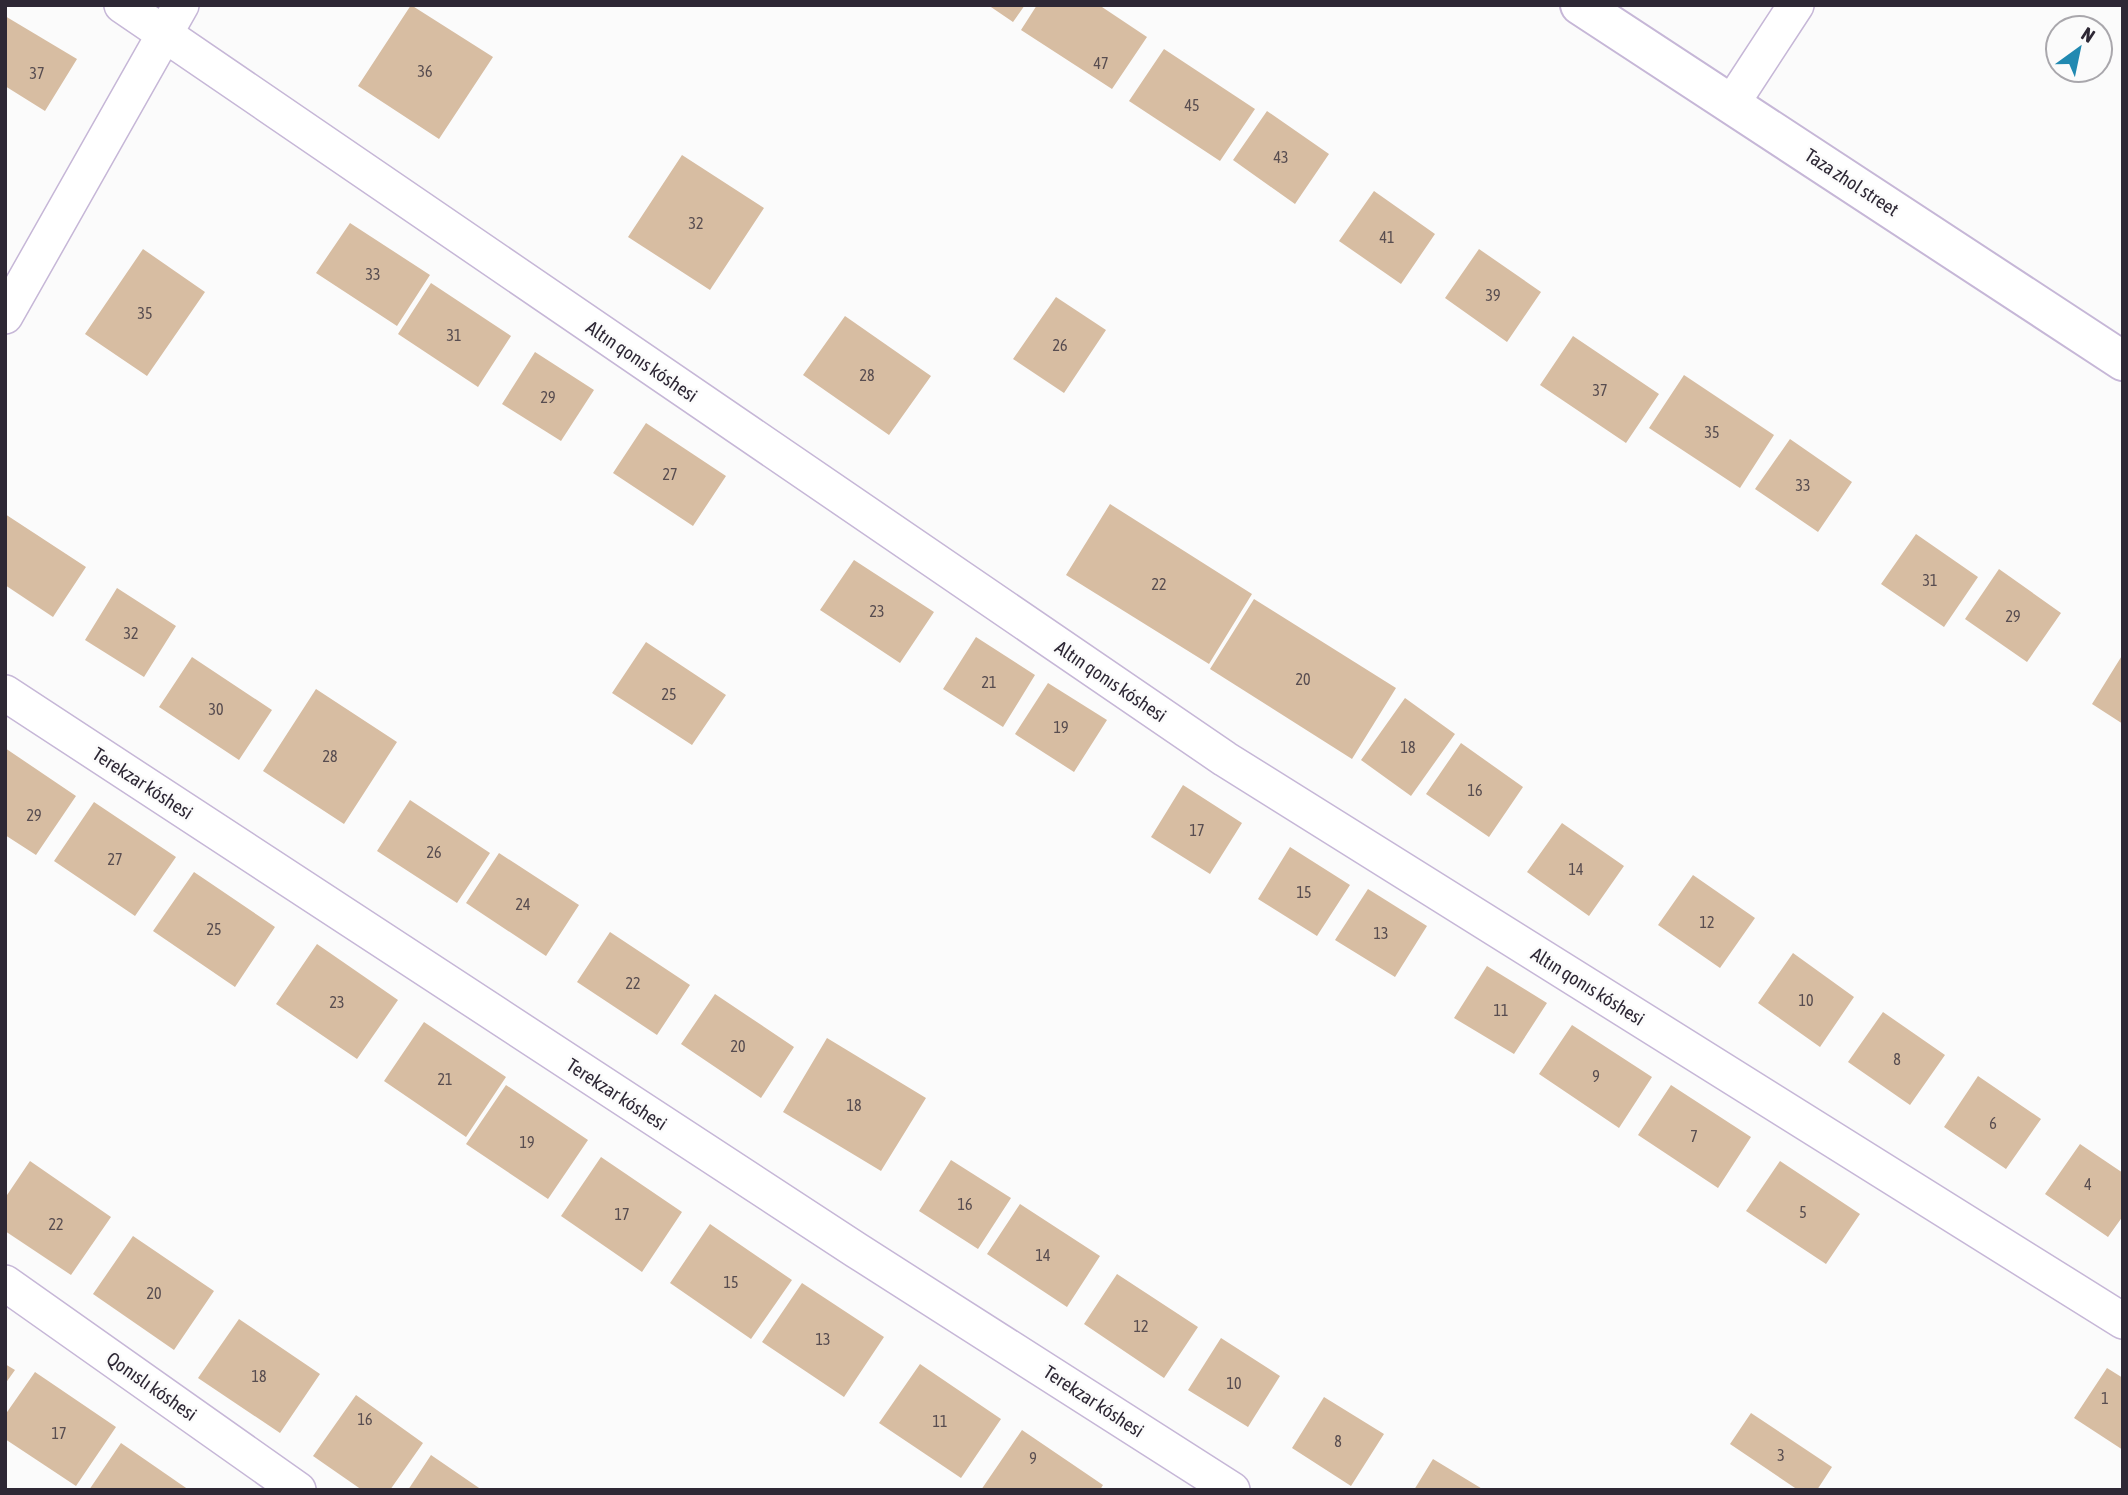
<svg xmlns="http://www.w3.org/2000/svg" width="2128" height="1495" font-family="'Asap Condensed',sans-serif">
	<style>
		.building { fill: #d7bda2 }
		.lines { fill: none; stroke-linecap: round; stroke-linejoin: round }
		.minor-casing { stroke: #c6b7d7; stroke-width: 38 }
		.secondary-casing { stroke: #c6b7d7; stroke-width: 42 }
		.minor { stroke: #fff; stroke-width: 35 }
		.secondary { stroke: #fff; stroke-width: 38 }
		.labels { text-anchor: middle; stroke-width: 5; stroke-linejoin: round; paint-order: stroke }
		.number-label { font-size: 16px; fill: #584d50 }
		.street-label { font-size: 19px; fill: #2e2835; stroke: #fbfbfb }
	</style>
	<rect width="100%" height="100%" fill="#fbfbfb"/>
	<!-- building -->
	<path class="building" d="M411,5L493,57L439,139L358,86Z
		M988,5H1025L1013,22Z
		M1037,5H1099L1147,37L1112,89L1021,30Z
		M5,16L77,59L45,111L5,86Z
		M1164,49L1255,109L1220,161L1129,101Z
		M1267,111L1329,154L1295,204L1233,160Z
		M682,155L764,208L710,290L628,237Z
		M1374,191L1435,234L1401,284L1339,241Z
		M350,223L430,275L397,326L316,273Z
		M143,249L205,292L147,376L85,334Z
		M1479,249L1541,292L1507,342L1445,298Z
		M431,283L511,336L478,387L398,334Z
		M1056,297L1106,330L1064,393L1013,359Z
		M845,316L931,376L889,435L803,375Z
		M1573,336L1659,394L1626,443L1540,385Z
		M535,352L594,390L561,441L502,404Z
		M1684,375L1774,435L1740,488L1649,428Z
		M646,423L726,476L693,526L613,473Z
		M1790,439L1852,482L1818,532L1755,489Z
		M1110,504L1252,594L1209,664L1066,575Z
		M5,514L86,567L53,617L5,585Z
		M1916,534L1978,577L1944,627L1881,584Z
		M854,560L934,612L900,663L820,610Z
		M1999,569L2061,613L2027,662L1965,619Z
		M117,588L176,626L144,677L85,640Z
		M1254,599L1396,688L1352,759L1210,669Z
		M976,637L1035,675L1003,727L943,689Z
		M646,642L726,695L692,745L612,693Z
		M2123,654V724L2092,704Z
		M192,657L272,710L239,760L159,707Z
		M1048,683L1107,720L1074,772L1015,734Z
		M316,689L397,742L344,824L263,771Z
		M1405,698L1455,734L1411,796L1361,760Z
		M1461,743L1523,787L1489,837L1426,794Z
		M5,748L76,796L36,855L5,835Z
		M1183,785L1242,823L1210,874L1151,837Z
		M410,800L490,853L457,903L377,851Z
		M94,802L176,857L135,916L54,861Z
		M1562,823L1624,866L1589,916L1527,872Z
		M1290,847L1350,885L1317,936L1258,899Z
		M499,853L579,905L546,956L466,903Z
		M194,872L275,927L235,987L153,931Z
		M1693,875L1755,918L1720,968L1658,925Z
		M1368,889L1427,926L1395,977L1335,940Z
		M610,932L690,985L657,1035L577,982Z
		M317,944L398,1000L357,1059L276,1004Z
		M1793,953L1854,997L1820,1047L1758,1003Z
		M1487,966L1547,1003L1514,1054L1454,1018Z
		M715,994L794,1047L761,1098L681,1044Z
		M1883,1012L1945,1055L1910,1105L1848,1062Z
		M424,1022L506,1077L466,1137L384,1081Z
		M1572,1025L1652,1077L1619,1128L1539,1074Z
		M827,1038L926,1098L881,1171L783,1112Z
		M1978,1076L2041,1119L2006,1169L1944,1127Z
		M506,1085L588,1140L548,1199L466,1144Z
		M1671,1085L1751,1137L1718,1188L1638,1135Z
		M2080,1144L2123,1173V1216L2108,1237L2045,1194Z
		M601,1157L682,1212L642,1272L561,1216Z
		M951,1160L1011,1198L978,1249L919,1211Z
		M30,1161L111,1217L71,1275L5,1231V1198Z
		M1780,1161L1860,1214L1826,1264L1746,1211Z
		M1020,1204L1100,1256L1067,1307L987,1254Z
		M710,1224L792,1280L751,1339L670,1283Z
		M133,1236L214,1291L174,1350L93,1294Z
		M1117,1274L1198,1327L1164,1378L1084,1324Z
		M802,1283L884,1337L844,1397L762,1342Z
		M239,1319L320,1374L280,1433L198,1378Z
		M1221,1338L1280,1376L1248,1427L1188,1390Z
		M5,1364L15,1370L5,1384Z
		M920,1364L1001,1419L961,1478L879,1423Z
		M2107,1368L2123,1378V1450L2074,1418Z
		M35,1372L116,1427L76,1486L5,1439V1415Z
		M356,1395L423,1443L390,1490H362L313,1456Z
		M1324,1397L1384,1434L1351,1486L1292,1448Z
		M1751,1413L1832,1467L1817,1490H1798L1730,1444Z
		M1022,1430L1103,1485L1100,1490H981Z
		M121,1443L189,1490H89Z
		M431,1455L482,1490H408Z
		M1433,1459L1484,1490H1414Z"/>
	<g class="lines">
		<defs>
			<path id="minor" d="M122,5L1225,759L2123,1321
				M1732,103L1796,5
				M5,316L181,5
				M5,693L856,1250L1232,1490
				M5,1283L298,1490"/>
			<path id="secondary" d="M1580,5L2123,361"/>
		</defs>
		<!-- minor casing -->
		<use href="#minor" class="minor-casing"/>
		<!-- secondary casing -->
		<use href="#secondary" class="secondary-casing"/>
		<!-- minor -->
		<use href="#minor" class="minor"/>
		<!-- secondary -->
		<use href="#secondary" class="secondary"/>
	</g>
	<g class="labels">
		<!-- number labels -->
		<g class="number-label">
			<text x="1101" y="69">47</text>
			<text x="425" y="77">36</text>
			<text x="37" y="79">37</text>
			<text x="1192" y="111">45</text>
			<text x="1281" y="163">43</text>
			<text x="696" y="229">32</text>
			<text x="1387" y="243">41</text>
			<text x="373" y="280">33</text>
			<text x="1493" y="301">39</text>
			<text x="145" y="319">35</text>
			<text x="454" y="341">31</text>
			<text x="1060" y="351">26</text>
			<text x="867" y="381">28</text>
			<text x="1600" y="396">37</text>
			<text x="548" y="403">29</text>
			<text x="1712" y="438">35</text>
			<text x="670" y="480">27</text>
			<text x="1803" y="491">33</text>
			<text x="1930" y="586">31</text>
			<text x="1159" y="590">22</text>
			<text x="877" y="617">23</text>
			<text x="2013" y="622">29</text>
			<text x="131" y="639">32</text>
			<text x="1303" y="685">20</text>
			<text x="989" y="688">21</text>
			<text x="669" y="700">25</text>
			<text x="216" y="715">30</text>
			<text x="1061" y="733">19</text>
			<text x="1408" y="753">18</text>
			<text x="330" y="762">28</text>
			<text x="1475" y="796">16</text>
			<text x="34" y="821">29</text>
			<text x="1197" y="836">17</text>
			<text x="434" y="858">26</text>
			<text x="115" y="865">27</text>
			<text x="1576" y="875">14</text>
			<text x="1304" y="898">15</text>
			<text x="523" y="910">24</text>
			<text x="1707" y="928">12</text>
			<text x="214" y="935">25</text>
			<text x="1381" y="939">13</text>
			<text x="633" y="989">22</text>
			<text x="1806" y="1006">10</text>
			<text x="337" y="1008">23</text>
			<text x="1501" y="1016">11</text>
			<text x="738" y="1052">20</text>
			<text x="1897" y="1065">8</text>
			<text x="1596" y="1082">9</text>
			<text x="445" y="1085">21</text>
			<text x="854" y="1111">18</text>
			<text x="1993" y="1129">6</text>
			<text x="1694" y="1142">7</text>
			<text x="527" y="1148">19</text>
			<text x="2088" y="1190">4</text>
			<text x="965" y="1210">16</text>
			<text x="1803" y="1218">5</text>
			<text x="622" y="1220">17</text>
			<text x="56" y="1230">22</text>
			<text x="1043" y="1261">14</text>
			<text x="731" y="1288">15</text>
			<text x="154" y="1299">20</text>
			<text x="1141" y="1332">12</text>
			<text x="823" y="1345">13</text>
			<text x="259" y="1382">18</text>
			<text x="1234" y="1389">10</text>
			<text x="2105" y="1404">1</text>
			<text x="365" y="1425">16</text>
			<text x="940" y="1427">11</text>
			<text x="59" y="1439">17</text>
			<text x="1338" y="1447">8</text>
			<text x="1781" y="1461">3</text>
			<text x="1033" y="1464">9</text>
		</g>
		<!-- street labels -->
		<g class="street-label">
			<text transform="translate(1852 182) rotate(33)" y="7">Taza zhol street</text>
			<text transform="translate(642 361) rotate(34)" y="7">Altın qonıs kóshesi</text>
			<text transform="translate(1111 681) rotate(34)" y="7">Altın qonıs kóshesi</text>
			<text transform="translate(143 783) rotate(33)" y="7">Terekzar kóshesi</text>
			<text transform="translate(1588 986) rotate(32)" y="7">Altın qonıs kóshesi</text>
			<text transform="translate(617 1094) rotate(33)" y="7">Terekzar kóshesi</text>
			<text transform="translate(152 1386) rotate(35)" y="7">Qonıslı kóshesi</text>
			<text transform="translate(1094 1401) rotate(33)" y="7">Terekzar kóshesi</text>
		</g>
	</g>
	<!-- border -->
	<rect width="2128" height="1495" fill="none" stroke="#2e2835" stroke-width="14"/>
	<!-- north arrow -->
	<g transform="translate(2079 49) rotate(33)"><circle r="33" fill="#fbfbfb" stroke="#a9a7ac" stroke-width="2"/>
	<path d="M0-5L12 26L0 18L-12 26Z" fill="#2189b1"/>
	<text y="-10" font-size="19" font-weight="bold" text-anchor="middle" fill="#2e2835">N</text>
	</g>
</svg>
